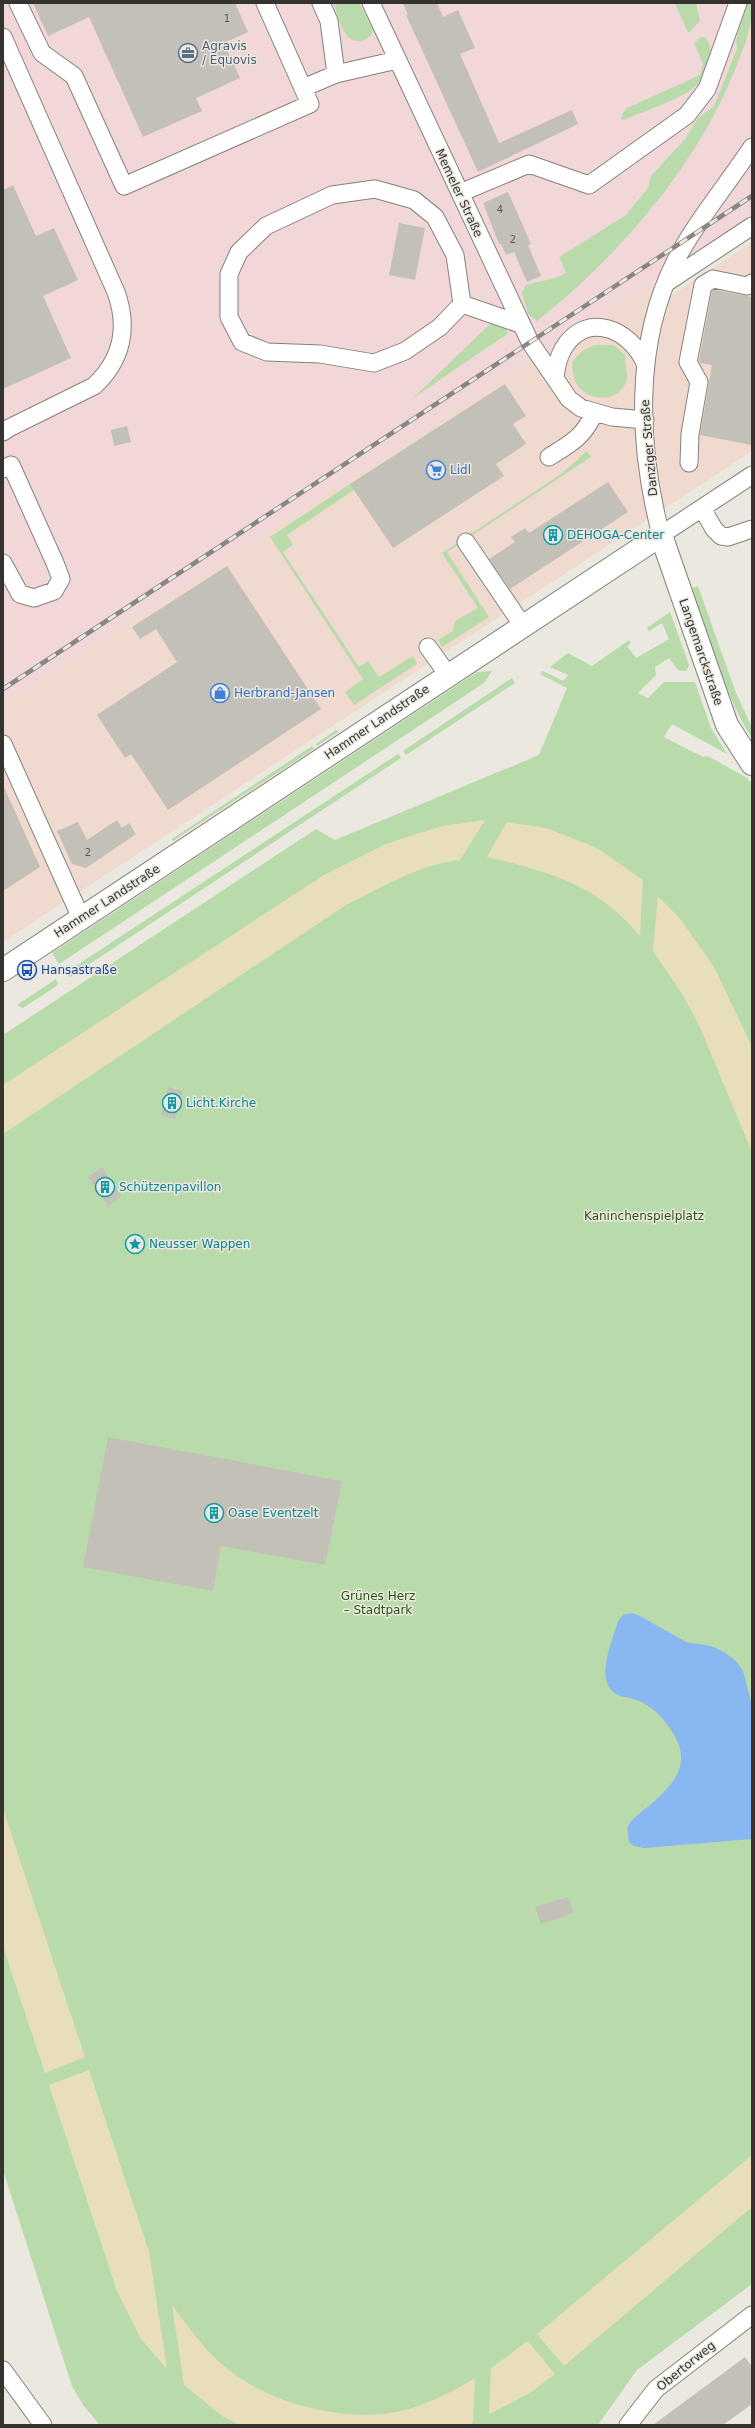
<svg xmlns="http://www.w3.org/2000/svg" width="755" height="2428" font-family="'DejaVu Sans',sans-serif">
	<style>
		.commercial { fill: #f0d9ce }
		.industrial { fill: #f2d7d8 }
		.green { fill: #b9dbac }
		.sand { fill: #e8dfba }
		.water { fill: #88b7f2 }
		.building { fill: #c3c0b8 }
		.lines { fill: none; stroke-linecap: round; stroke-linejoin: round }
		.minor-casing { stroke: #84827a; stroke-width: 19 }
		.major-casing { stroke: #84827a; stroke-width: 24 }
		.minor { stroke: #fff; stroke-width: 17 }
		.major { stroke: #fff; stroke-width: 22 }
		.rail-casing { stroke: #888681; stroke-width: 4.5 }
		.rail { stroke: #ebe8e0; stroke-width: 3; stroke-dasharray: 9; stroke-linecap: butt }
		.labels { text-anchor: middle; stroke-width: 3; stroke-linejoin: round; paint-order: stroke }
		.number-label { font-size: 10px; fill: #585652 }
		.service-label { font-size: 12px; fill: #4e5e75; stroke: #ebe8e0; text-anchor: start }
		.street-label { font-size: 12px; fill: #343330; stroke: #ebe8e0 }
		.shop-label { font-size: 12px; fill: #366cbe; stroke: #ebe8e0; text-anchor: start }
		.culture-label { font-size: 12px; fill: #0d838f; stroke: #ebe8e0; text-anchor: start }
		.transit-label { font-size: 12px; fill: #164399; stroke: #ebe8e0; text-anchor: start }
		.park-label { font-size: 12px; fill: #2b5617; stroke: #ebe8e0 }
	</style>
	<rect width="100%" height="100%" fill="#ebe8e0"/>
	<!-- commercial -->
	<path class="commercial" d="M752,242V451L3,942V704L652,282L660,303Z"/>
	<!-- industrial -->
	<path class="industrial" d="M3,3H752V217L3,704Z"/>
	<!-- green -->
	<path class="green" d="M334,3H359L373,30L371,36C367,38 363,41 359,41C344,44 337,14 334,3Z
		M675,3H696L700,21L688,33Z
		M747,3H752C752,30 746,42 736,67C698,165 619,256 537,321L528,314L522,293L525,286C539,280 553,281 566,273L559,257L626,215L648,188L651,176L685,139L698,118L714,106L737,49L736,40Z
		M701,37H705C718,54 708,78 691,90C677,100 642,112 624,120L621,119L622,114L627,108L700,75L703,64L694,43Z
		M492,322L502,324L507,329V334L412,399Z
		M594,345H614L625,355C625,362 627,371 627,377C623,405 586,403 575,381C573,376 573,368 572,362L581,352Z
		M587,451L591,457L447,552L489,617L442,647L438,640L453,631L455,621L478,608L442,553L561,474Z
		M350,484L354,490L287,535L293,545L283,552L359,667L368,661L379,677L413,656L417,664L354,705L345,692L363,679L270,537Z
		M698,586L736,693L752,727V738C723,693 710,638 692,588Z
		M670,612L689,665L686,671L678,670L669,658L655,667L656,675L638,693L648,698L664,682H695L711,728L727,754L672,724L664,737L703,757L708,756L747,778L752,784V2284L637,2370L598,2425H100L83,2405L72,2386L3,2170V1035L316,829L335,840L539,755L567,688L540,674L543,671L563,681L568,675L550,667L568,653L592,666L629,640L631,643L627,646L636,658L669,639L662,623L649,631L647,628Z
		M492,671L484,683L59,964L52,953L477,672Z
		M512,678L515,683L406,755L403,751Z
		M336,730L338,732L317,746L316,744Z
		M312,746L314,749L173,841L172,839Z
		M398,754L401,758L70,977L65,973Z
		M56,979L58,985L23,1008L17,1005Z"/>
	<!-- sand -->
	<path class="sand" d="M485,820L460,860C420,864 382,887 346,905L3,1134V1085L324,875L386,844L442,826Z
		M507,822L546,828L597,848L643,880L640,936C596,884 550,872 487,857Z
		M658,896L681,920L714,967L752,1047V1152L699,1025L681,992L653,951Z
		M3,1809L85,2057L45,2073L3,1946Z
		M89,2070L149,2252L167,2369L141,2339L117,2291L49,2085Z
		M752,2155V2207L564,2366L537,2334Z
		M172,2305C191,2331 210,2358 237,2376C284,2409 366,2427 421,2405C439,2398 458,2389 475,2378L473,2423L468,2425H240L222,2416L184,2385Z
		M528,2341L555,2374L530,2393L489,2414L491,2368Z"/>
	<!-- water -->
	<path class="water" d="M631,1613L640,1616L686,1642L711,1646L724,1652L736,1661L743,1671L752,1705V1839L644,1848L634,1846L629,1842L627,1828L631,1821C660,1795 700,1772 671,1730C663,1717 652,1706 637,1700C625,1696 613,1698 607,1683C601,1665 613,1639 618,1621L623,1615Z"/>
	<!-- building -->
	<path class="building" d="M33,3H235L248,32L224,43L240,78L196,98L202,111L143,137L89,17L48,36Z
		M403,3H437L443,17L458,10L475,48L460,54L499,143L572,110L578,124L478,172L406,15H408Z
		M13,185L36,236L54,228L78,280L43,296L71,358L3,389V190Z
		M508,192L531,244L528,245L541,276L527,282L514,252L506,255L501,244H499L483,203Z
		M399,223L425,228L415,280L389,275Z
		M715,290L752,297V445L700,435L712,365L700,363L699,360L712,291Z
		M505,384L526,416L513,424L526,444L496,464L504,476L393,548L350,484Z
		M127,426L131,442L114,446L111,430Z
		M608,482L628,512L510,589L489,559L515,542L511,537L525,528L529,533Z
		M227,566L321,709L168,810L131,754L125,758L97,715L177,662L156,629L140,639L132,627Z
		M3,785L40,867L3,891Z
		M117,820L122,828L129,823L136,834L86,868L72,864L57,831L78,822L87,840Z
		M168,1087L183,1091L175,1119L161,1115Z
		M102,1167L121,1196L108,1206L88,1177Z
		M108,1437L342,1481L325,1565L221,1546L213,1591L83,1567Z
		M568,1897L574,1913L541,1924L535,1907Z
		M745,2357L752,2367V2404L723,2425H653Z"/>
	<g class="lines">
		<defs>
			<path id="minor" d="M18,3L42,53L74,76L124,186L310,104L265,3
				M321,3L329,21L336,74
				M371,3L530,342L569,399L581,408L612,417L645,420
				M3,37L116,292C129,328 122,360 94,386L9,428L3,432
				M303,88L336,74L397,60
				M752,147C727,185 697,220 676,260C633,344 638,447 661,535L752,475
				M460,193L529,164L589,185L687,115L707,89L738,3
				M666,283L752,226
				M462,304L440,327L405,351L374,363L320,354L267,352L242,342L229,317V274L239,252L266,226L332,195L375,189L414,200L435,217L455,255L462,304L520,324
				M555,378C556,368 558,358 563,349C586,310 630,329 645,363
				M549,457C570,444 584,437 594,413
				M689,463L690,434L699,382L688,362L703,285L713,279L747,286L752,283
				M3,469L11,465L55,563L61,579L54,591L34,598L20,594L3,563
				M702,508L714,529L721,536L728,537L752,529
				M466,542L523,626
				M428,647L448,675
				M3,744L81,918
				M3,2370L43,2425
				M628,2425L656,2389L752,2315"/>
			<path id="major" d="M3,970L661,535L727,725L752,764"/>
		</defs>
		<!-- minor casing -->
		<use href="#minor" class="minor-casing"/>
		<!-- major casing -->
		<use href="#major" class="major-casing"/>
		<!-- minor -->
		<use href="#minor" class="minor"/>
		<!-- major -->
		<use href="#major" class="major"/>
		<defs>
			<path id="rail" d="M3,689L752,196"/>
		</defs>
		<!-- rail casing -->
		<use href="#rail" class="rail-casing"/>
		<!-- rail -->
		<use href="#rail" class="rail"/>
	</g>
	<!-- icons -->
	<defs>
		<symbol id="office-ring" viewBox="-11 -11 22 22"><circle r="9.5" fill="#ebe8e0" stroke="#5c6f8a" stroke-width="1.5"/><path d="M-6-3h4V-5.5h4V-3h4V5H-6ZM-1-4.5V-3h2v-1.5ZM-6 0V1H6V0Z" fill="#5c6f8a"/></symbol>
		<symbol id="supermarket-ring" viewBox="-11 -11 22 22"><circle r="9.5" fill="#ebe8e0" stroke="#3f7fe0" stroke-width="1.5"/><path d="M-6-5.5h2.5l.6 2H6L4.5 2H-2.5L-4.4-4H-6ZM-1.5 3.2a1.3 1.3 0 1 0 .1 0ZM3 3.2a1.3 1.3 0 1 0 .1 0Z" fill="#3f7fe0"/></symbol>
		<symbol id="building-ring" viewBox="-11 -11 22 22"><circle r="9.5" fill="#ebe8e0" stroke="#0f9aa8" stroke-width="1.5"/><path d="M-4-6H4V6H1V3H-1V6H-4ZM-2.5-4.3h1.7v1.8h-1.7ZM.8-4.3h1.7v1.8H.8ZM-2.5-1h1.7V.8h-1.7ZM.8-1h1.7V.8H.8Z" fill="#0f9aa8"/></symbol>
		<symbol id="shop-ring" viewBox="-11 -11 22 22"><circle r="9.5" fill="#ebe8e0" stroke="#3f7fe0" stroke-width="1.5"/><path d="M-5-2.5h2.3a2.7 3.5 0 0 1 5.4 0H5L5.5 6h-11ZM-1.5-2.5h3a1.5 2.3 0 0 0-3 0Z" fill="#3f7fe0"/></symbol>
		<symbol id="bus-ring" viewBox="-11 -11 22 22"><circle r="9.5" fill="#ebe8e0" stroke="#1a4fb4" stroke-width="1.5"/><path d="M-5-6H5V4H4V6H2V4H-2V6H-4V4H-5ZM-3.5-4V0h7V-4ZM-3.5 1.2v1.5H-2V1.2ZM2 1.2v1.5H3.5V1.2Z" fill="#1a4fb4"/></symbol>
		<symbol id="sight-ring" viewBox="-11 -11 22 22"><circle r="9.5" fill="#ebe8e0" stroke="#0f9aa8" stroke-width="1.5"/><path d="M0-6L1.8-2.2L6-1.7L2.9 1.2L3.7 5.4L0 3.3L-3.7 5.4L-2.9 1.2L-6-1.7L-1.8-2.2Z" fill="#0f9aa8"/></symbol>
	</defs>
	<g fill-rule="evenodd">
		<use href="#office-ring" x="177" y="42" width="22" height="22"/>
		<use href="#supermarket-ring" x="425" y="459" width="22" height="22"/>
		<use href="#building-ring" x="542" y="524" width="22" height="22"/>
		<use href="#shop-ring" x="209" y="682" width="22" height="22"/>
		<use href="#bus-ring" x="16" y="959" width="22" height="22"/>
		<use href="#building-ring" x="161" y="1092" width="22" height="22"/>
		<use href="#building-ring" x="94" y="1176" width="22" height="22"/>
		<use href="#sight-ring" x="124" y="1233" width="22" height="22"/>
		<use href="#building-ring" x="203" y="1502" width="22" height="22"/>
	</g>
	<g class="labels">
		<!-- number labels -->
		<g class="number-label">
			<text x="227" y="22">1</text>
			<text x="500" y="213">4</text>
			<text x="513" y="243">2</text>
			<text x="88" y="856">2</text>
		</g>
		<!-- service labels -->
		<g class="service-label">
			<text x="202" y="50">Agravis<tspan x="202" dy="14">/ Equovis</tspan></text>
		</g>
		<!-- street labels -->
		<g class="street-label">
			<text transform="translate(459 193) rotate(65)" y="4">Memeler Straße</text>
			<text transform="translate(649 448) rotate(-95)" y="4">Danziger Straße</text>
			<text transform="translate(701 652) rotate(71)" y="4">Langemarckstraße</text>
			<text transform="translate(377 722) rotate(-34)" y="4">Hammer Landstraße</text>
			<text transform="translate(107 901) rotate(-33)" y="4">Hammer Landstraße</text>
			<text transform="translate(686 2366) rotate(-39)" y="4">Obertorweg</text>
		</g>
		<!-- shop labels -->
		<g class="shop-label">
			<text x="450" y="474">Lidl</text>
			<text x="234" y="697">Herbrand-Jansen</text>
		</g>
		<!-- culture labels -->
		<g class="culture-label">
			<text x="567" y="539">DEHOGA-Center</text>
			<text x="186" y="1107">Licht.Kirche</text>
			<text x="119" y="1191">Schützenpavillon</text>
			<text x="149" y="1248">Neusser Wappen</text>
			<text x="228" y="1517">Oase Eventzelt</text>
		</g>
		<!-- transit labels -->
		<g class="transit-label">
			<text x="41" y="974">Hansastraße</text>
		</g>
		<!-- park labels -->
		<g class="park-label">
			<text x="644" y="1220">Kaninchenspielplatz</text>
			<text x="378" y="1600">Grünes Herz<tspan x="378" dy="14">– Stadtpark</tspan></text>
		</g>
	</g>
	<!-- border -->
	<rect width="755" height="2428" fill="none" stroke="#343330" stroke-width="8"/>
</svg>
